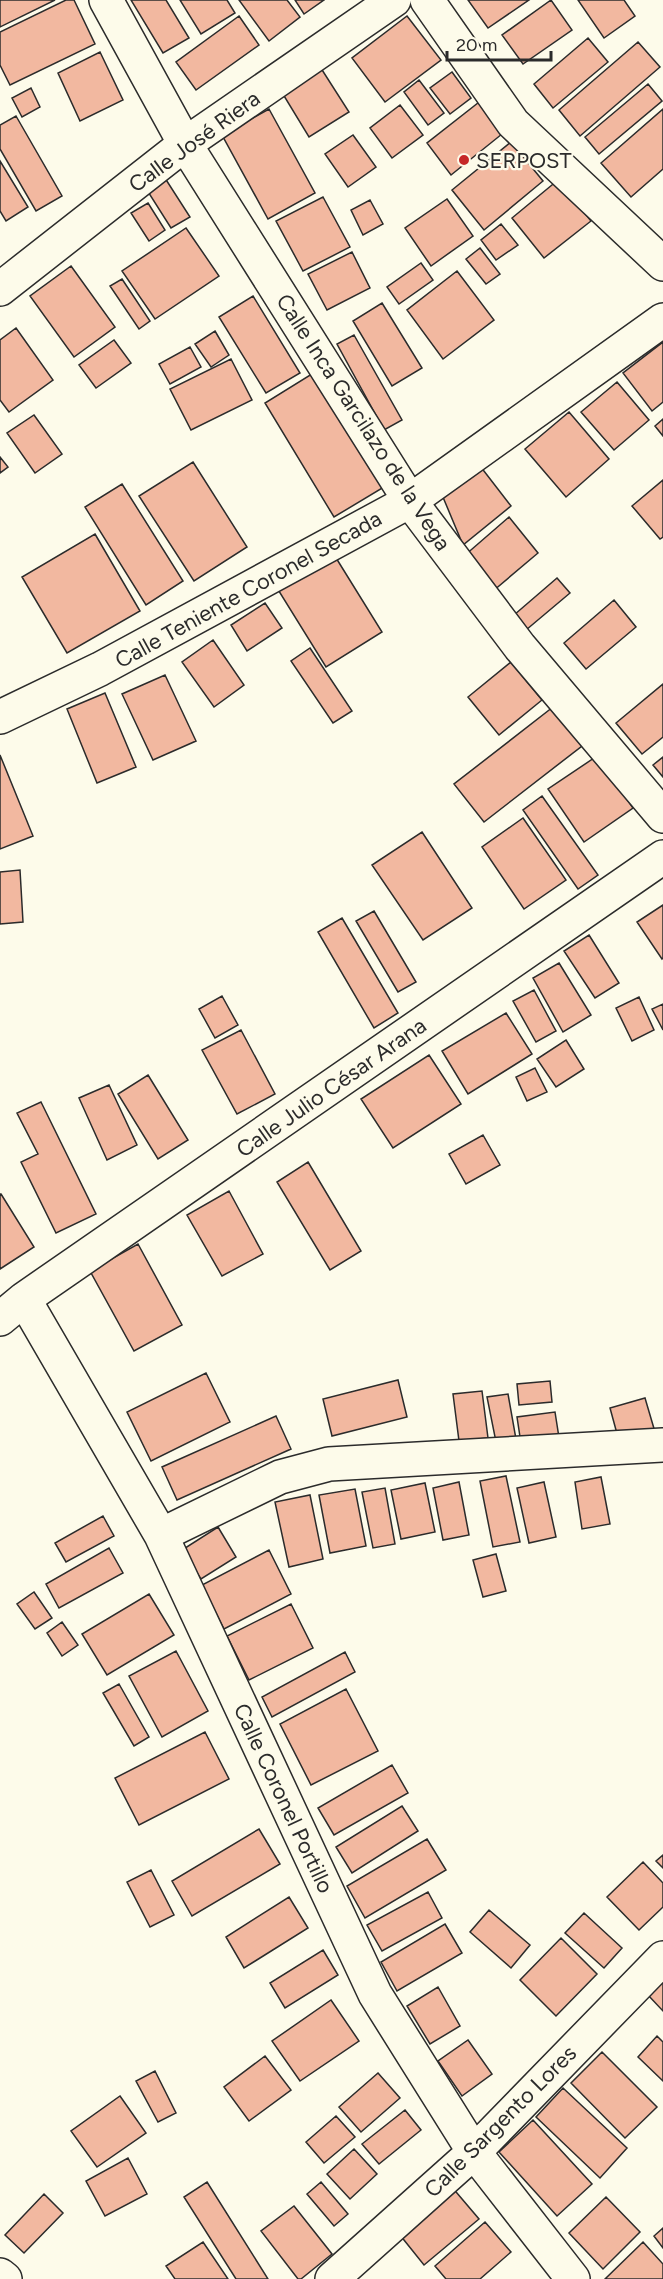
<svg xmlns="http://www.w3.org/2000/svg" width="663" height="2279" font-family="Figtree,sans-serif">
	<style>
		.building { fill: #f2b8a0; stroke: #2b2b2b; stroke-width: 1.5 }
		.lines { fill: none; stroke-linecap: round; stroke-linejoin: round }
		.minor-casing { stroke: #2b2b2b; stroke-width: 36 }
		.minor { stroke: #fdfbea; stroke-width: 33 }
		.poi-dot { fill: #c62828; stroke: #fdfbea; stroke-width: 2 }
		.labels { text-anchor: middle; stroke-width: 4.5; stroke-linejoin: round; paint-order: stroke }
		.street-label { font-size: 22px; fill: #2b2b2b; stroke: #fdfbea }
		.poi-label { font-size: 22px; fill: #2b2b2b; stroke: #fdfbea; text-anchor: start }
	</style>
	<rect width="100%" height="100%" fill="#fdfbea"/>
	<!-- building -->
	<path class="building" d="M0,0H55L0,27Z
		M66,0H74L95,44L10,85L0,65V32Z
		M131,0H166L189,38L163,53Z
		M180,0H227L235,13L201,34Z
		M239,0H287L300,17L269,41Z
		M295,0H324L304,14Z
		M468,0H529L488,28Z
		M551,0L572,30L523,64L502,35Z
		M578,0H624L635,16L604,38Z
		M239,16L259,45L196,90L176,62Z
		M407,16L441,60L385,102L352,58Z
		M588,38L608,62L553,108L534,84Z
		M638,42L660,67L580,136L559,110Z
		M100,52L123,100L80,121L58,73Z
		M317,62L349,112L309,137L278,86Z
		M452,72L471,98L450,114L430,88Z
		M419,80L444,113L428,125L404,92Z
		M648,84L662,101L599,154L585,137Z
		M31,88L40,107L22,117L12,98Z
		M483,99L507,130L451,175L427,143Z
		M400,105L423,135L392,158L370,128Z
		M269,109L315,193L268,219L222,135Z
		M663,109V169L631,197L601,163Z
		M16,116L62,196L36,211L0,149V125Z
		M353,135L376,167L348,187L325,154Z
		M511,142L543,181L484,230L452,190Z
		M0,161L28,207L6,221L0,211Z
		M163,175L190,217L171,228L145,187Z
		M558,180L591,221L544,258L512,218Z
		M323,197L350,247L303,271L276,221Z
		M447,199L473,236L431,266L405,228Z
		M370,200L383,224L363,235L351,210Z
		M148,203L165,230L149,241L131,213Z
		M501,224L518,245L496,260L481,240Z
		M186,228L219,276L155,319L122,271Z
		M480,248L500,274L486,284L466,259Z
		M352,252L370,288L327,310L308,274Z
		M421,263L433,280L399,304L387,287Z
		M71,266L115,327L74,357L30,296Z
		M457,271L494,320L443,359L407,310Z
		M122,279L150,321L139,329L110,286Z
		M253,296L300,373L266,393L219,317Z
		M382,303L422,368L392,386L353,321Z
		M16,328L53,380L9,412L0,400V340Z
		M215,331L229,355L211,367L195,344Z
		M354,335L402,420L384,430L337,344Z
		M114,340L131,363L96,388L79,365Z
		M663,342V402L652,411L623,373Z
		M190,347L201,367L170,384L159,364Z
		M231,359L252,400L191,430L170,389Z
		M315,372L384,487L334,517L265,403Z
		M617,382L649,420L614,450L581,412Z
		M569,412L609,459L566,497L525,449Z
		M34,415L62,454L35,473L7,433Z
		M663,419V436L655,426Z
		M0,457L8,467L0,473Z
		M193,462L247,547L194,581L139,496Z
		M477,462L511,506L463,545L440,490Z
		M663,480V537L660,539L632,506Z
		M122,484L183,581L146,605L85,507Z
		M509,517L538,553L493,591L464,556Z
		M95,534L140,611L67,653L22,577Z
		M333,553L382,632L326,667L277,588Z
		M557,578L570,593L526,630L514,615Z
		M614,600L636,627L586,669L564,643Z
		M265,603L282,628L247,651L231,625Z
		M213,640L244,685L214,707L182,662Z
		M310,648L352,711L333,723L291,661Z
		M511,662L542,700L499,735L468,697Z
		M165,675L196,741L153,760L122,694Z
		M663,684V737L642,754L616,723Z
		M105,693L136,767L97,783L67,709Z
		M553,707L582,746L484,822L454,784Z
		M0,755L33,836L0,849Z
		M597,756L633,808L584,842L548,789Z
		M663,757V777L653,765Z
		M542,796L598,875L578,889L523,810Z
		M523,818L566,880L524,909L482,847Z
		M422,832L472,908L423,940L372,865Z
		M20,870L23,922L0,924V872Z
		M663,905V958L662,959L637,922Z
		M374,911L416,982L398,992L356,921Z
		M342,918L398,1013L374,1028L318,932Z
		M589,935L619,983L595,998L564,951Z
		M559,963L591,1015L563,1032L533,978Z
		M534,990L556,1031L536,1042L513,1001Z
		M222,996L238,1025L215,1038L199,1009Z
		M639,997L654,1030L632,1041L616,1008Z
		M663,1004V1030L652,1009Z
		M506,1013L532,1054L468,1094L442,1051Z
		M241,1030L275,1094L237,1114L202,1050Z
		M566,1040L584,1069L556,1087L537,1059Z
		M429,1055L461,1104L393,1148L361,1099Z
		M535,1068L547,1092L527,1101L516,1077Z
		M148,1075L188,1140L158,1159L118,1094Z
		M109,1085L137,1145L107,1160L79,1098Z
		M41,1102L96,1214L56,1233L21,1162L38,1154L17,1113Z
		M483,1135L500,1165L466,1184L449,1154Z
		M308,1162L361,1251L330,1270L277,1182Z
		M229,1191L263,1254L222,1276L187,1215Z
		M1,1194L34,1247L0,1269V1194Z
		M138,1244L182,1325L134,1351L90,1271Z
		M206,1373L230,1422L151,1461L127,1412Z
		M398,1380L407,1417L332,1436L323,1399Z
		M550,1381L552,1402L519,1405L517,1384Z
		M482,1391L488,1438L459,1441L453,1394Z
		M508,1394L516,1439L496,1442L487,1397Z
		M645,1398L655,1432L619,1441L610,1408Z
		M555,1412L560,1444L522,1450L517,1417Z
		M276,1416L291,1449L177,1500L162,1467Z
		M506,1476L520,1542L493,1547L480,1481Z
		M601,1477L610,1524L582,1529L575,1482Z
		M459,1482L469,1535L443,1540L433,1488Z
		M544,1482L556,1537L529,1543L517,1488Z
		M425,1483L435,1532L401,1539L391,1490Z
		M385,1488L395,1544L373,1548L362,1492Z
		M355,1489L366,1546L330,1553L319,1495Z
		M310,1495L323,1559L289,1567L275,1502Z
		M103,1516L114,1536L66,1562L55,1543Z
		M218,1527L236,1557L201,1579L182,1550Z
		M109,1548L123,1573L59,1608L46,1584Z
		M269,1550L291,1594L224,1629L202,1585Z
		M496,1554L506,1591L483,1597L473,1560Z
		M34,1592L52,1618L35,1629L17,1604Z
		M149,1594L174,1635L107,1675L82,1634Z
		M291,1604L313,1648L249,1680L227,1636Z
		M62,1622L78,1645L62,1656L47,1633Z
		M176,1651L208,1711L162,1737L129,1676Z
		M345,1652L355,1672L272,1717L262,1697Z
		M119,1684L149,1737L134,1746L103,1693Z
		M346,1689L378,1751L311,1785L280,1724Z
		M205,1732L229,1779L139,1825L115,1778Z
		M392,1765L408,1793L334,1835L318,1808Z
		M402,1806L418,1831L352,1873L336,1847Z
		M259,1829L280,1864L192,1916L172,1881Z
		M427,1839L446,1870L365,1918L347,1886Z
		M663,1855V1868L656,1861Z
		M643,1862L663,1883V1907L639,1930L607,1897Z
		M151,1870L174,1915L150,1927L127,1882Z
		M428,1892L442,1918L382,1951L367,1925Z
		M289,1897L308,1928L244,1968L226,1937Z
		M489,1910L530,1945L511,1968L470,1932Z
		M584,1913L622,1948L604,1968L565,1933Z
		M445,1924L462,1953L397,1991L381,1962Z
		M561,1938L597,1974L556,2016L520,1980Z
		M323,1950L338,1975L285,2008L270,1983Z
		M663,1982V2011L648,1995Z
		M438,1987L460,2026L430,2044L407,2006Z
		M331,2000L359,2041L300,2081L272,2041Z
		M657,2036L663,2042V2081L638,2057Z
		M468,2040L492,2074L462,2096L438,2061Z
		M602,2052L657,2107L625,2138L571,2083Z
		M265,2056L291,2090L249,2121L224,2087Z
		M155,2071L176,2113L158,2122L136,2081Z
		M378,2073L400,2098L361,2132L339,2107Z
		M563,2088L627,2148L600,2178L536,2117Z
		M120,2096L146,2133L97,2167L71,2131Z
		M405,2110L421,2130L379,2164L362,2144Z
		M336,2116L355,2137L324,2163L306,2142Z
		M533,2120L592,2184L557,2216L499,2152Z
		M354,2149L377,2174L350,2199L327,2174Z
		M128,2158L147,2194L105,2216L86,2181Z
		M207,2182L268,2279H236L184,2197Z
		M321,2182L348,2214L334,2226L307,2194Z
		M451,2186L479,2219L424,2265L396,2230Z
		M44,2194L63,2213L24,2253L5,2235Z
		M606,2197L640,2232L603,2269L569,2233Z
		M294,2206L332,2254L301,2279H298L261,2231Z
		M485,2222L511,2252L480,2279H446L435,2266Z
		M663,2228V2248L654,2236Z
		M203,2242L228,2279H175L166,2266Z
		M643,2242L663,2264V2279H605Z"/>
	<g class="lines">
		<defs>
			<path id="minor" d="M106,0L185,144L410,501L520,647L663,816
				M427,0L513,123L663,264
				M0,289L185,144L394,0
				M0,717L100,669L410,501L663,320
				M24,1299L161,1535L375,1994L474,2152L573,2279
				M0,1319L24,1299L663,857
				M161,1535L280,1477L329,1464L663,1445
				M0,2275L5,2279
				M332,2279L474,2152L663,1958"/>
		</defs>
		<!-- minor casing -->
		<use href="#minor" class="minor-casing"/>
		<!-- minor -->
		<use href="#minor" class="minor"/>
	</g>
	<!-- markers -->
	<circle class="poi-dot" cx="464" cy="160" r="6"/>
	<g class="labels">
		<!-- street labels -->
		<g class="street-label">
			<text transform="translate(194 141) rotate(-36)" y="8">Calle José Riera</text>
			<text transform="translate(364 422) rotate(57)" y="8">Calle Inca Garcilazo de la Vega</text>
			<text transform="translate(248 589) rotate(-29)" y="8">Calle Teniente Coronel Secada</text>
			<text transform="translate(331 1087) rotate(-35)" y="8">Calle Julio César Arana</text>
			<text transform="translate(284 1798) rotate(65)" y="8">Calle Coronel Portillo</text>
			<text transform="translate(500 2121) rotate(-45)" y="8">Calle Sargento Lores</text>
		</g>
		<!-- poi labels -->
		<g class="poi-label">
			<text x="476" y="168">SERPOST</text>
		</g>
	</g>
	<!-- scale -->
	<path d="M447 51v9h104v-9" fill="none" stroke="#2b2b2b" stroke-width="3"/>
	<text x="456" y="51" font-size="18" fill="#2b2b2b" stroke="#fdfbea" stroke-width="4.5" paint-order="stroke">20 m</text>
</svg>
